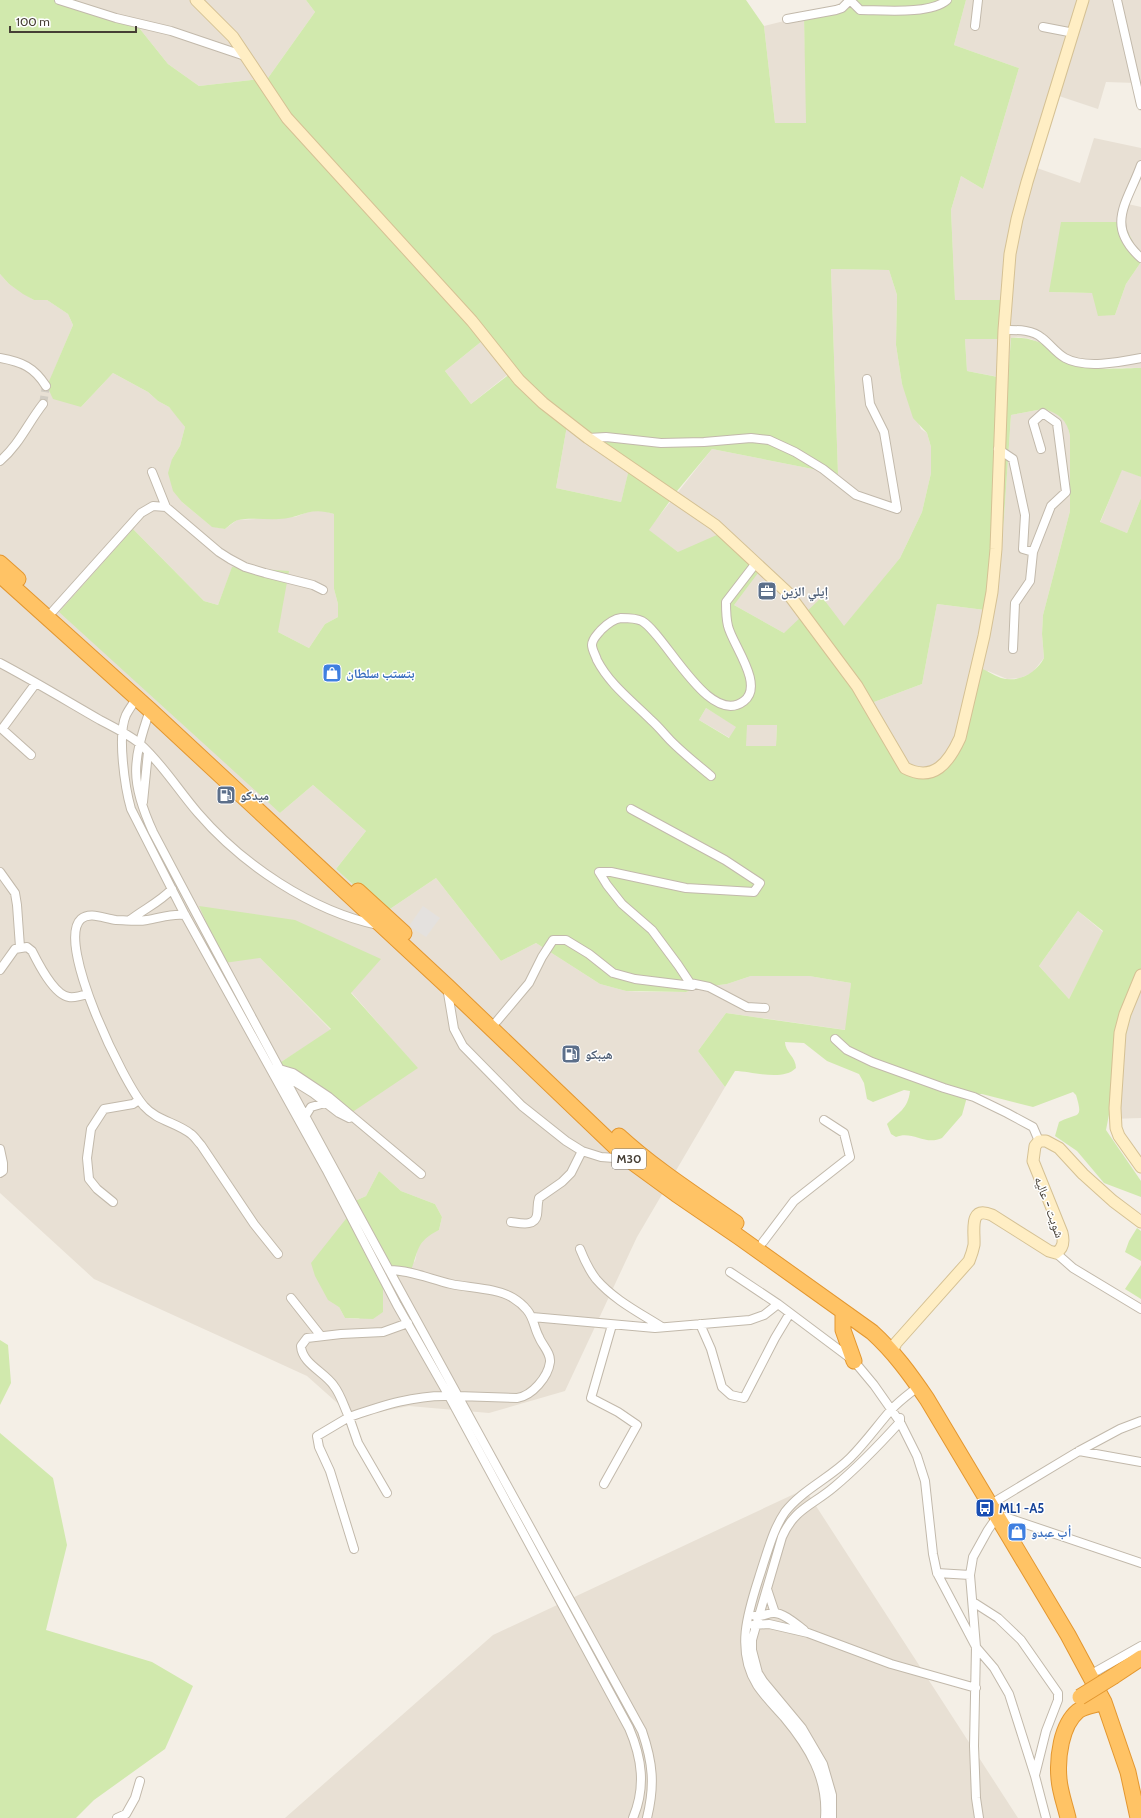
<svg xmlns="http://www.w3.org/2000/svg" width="1141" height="1818" font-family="Cabin,'Noto Naskh Arabic',sans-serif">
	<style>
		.residential { fill: #e8e0d4; fill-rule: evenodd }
		.green { fill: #d1e9ad; fill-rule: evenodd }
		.parking { fill: #e4e1de }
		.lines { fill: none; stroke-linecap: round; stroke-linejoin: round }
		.street-tunnel { stroke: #d1ccc3; stroke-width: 8; stroke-dasharray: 8 4; stroke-linecap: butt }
		.street-casing { stroke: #c2b9ab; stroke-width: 10 }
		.secondary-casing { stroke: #d5c194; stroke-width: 13 }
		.highway-casing { stroke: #e39730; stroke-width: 17 }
		.street { stroke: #fff; stroke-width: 8 }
		.secondary { stroke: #ffeec4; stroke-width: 11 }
		.highway { stroke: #ffc365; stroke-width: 15 }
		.highway-bridge-casing { stroke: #e39730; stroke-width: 17; stroke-linecap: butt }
		.highway-bridge { stroke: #ffc365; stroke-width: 15 }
		.labels { text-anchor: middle; stroke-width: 3; stroke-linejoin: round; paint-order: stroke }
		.shield { fill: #fff; stroke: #7e7972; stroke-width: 1 }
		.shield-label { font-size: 12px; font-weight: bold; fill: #463f35 }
		.service-label { font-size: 13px; font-weight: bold; fill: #4e5e75; stroke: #fff; text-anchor: start }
		.shop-label { font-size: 13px; font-weight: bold; fill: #366cbe; stroke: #fff; text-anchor: start }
		.street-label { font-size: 13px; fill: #463f35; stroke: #fff }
		.transit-label { font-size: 13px; font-weight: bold; fill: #164399; stroke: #fff; text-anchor: start }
	</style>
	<rect width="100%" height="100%" fill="#f4efe6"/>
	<!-- residential -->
	<path class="residential" d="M75,0H306L315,12L268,78L199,86L168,64L132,19L92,9Z
		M966,0H1141V111L1138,110L1136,83L1106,82L1098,109L1056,95L1034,167L1080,183L1094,138L1141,148V161L1135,187L1128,204L1141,207V258L1049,292L1092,293L1115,315L1126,284L1141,262V368L1090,367L1031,339L1018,337L1011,338L1009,379L967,371L965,339L1000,300L955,301L951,210L961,176L983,189L1019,68L954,45Z
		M804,16L807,123H775L764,26Z
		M831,269L889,270L897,295L896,345L902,384L921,429L927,433L931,447V473L922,512L900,558L844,627L784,633L734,605L678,552L648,530L712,449L838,474Z
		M0,274L9,284L34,300H47L68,314L73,325L52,375L81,407L113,373L148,392L158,401L169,407L178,417L185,427L180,446L172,459L182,502L211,526L225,529L237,520L295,517L308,512L321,510L334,514V589L338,604V617L325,624L309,648L278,632L232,568L218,605L204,601L133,529L280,813L313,785L366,831L336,869L384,913L436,878L501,961L536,943L600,984L626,991L641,992H686L697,988L727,984L751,976H809L851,983L846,1030L726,1013L698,1051L725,1087L637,1237L565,1391L489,1413L409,1406L353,1417L307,1376L94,1279L0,1193ZM260,958L380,959L351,992L417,1068L278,1064L331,1030ZM379,1171L401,1191L435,1204L442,1217L439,1230L426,1236L418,1247L415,1261L396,1276L383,1281L359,1319L345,1318L339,1307L355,1201L366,1196Z
		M482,341L511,372L471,404L445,371Z
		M1043,409L1054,412L1062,418L1068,426L1070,436V511L1043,615L1042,634L1044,658L1032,673L1020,678L1007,679L988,671L955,746L948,756L932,766L912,768L887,741L874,702L922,684L937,604L993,611L1004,518L1011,415Z
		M568,420L631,462L621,502L556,488Z
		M1122,469L1141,477V498L1127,533L1100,523Z
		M706,708L737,727L730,738L699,720Z
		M746,725H777L776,746H746Z
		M1078,911L1103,932L1069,999L1039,966Z
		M1141,978V1118L1110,1119L1120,1058Z
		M805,1489L1018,1818H285L493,1635Z"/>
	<!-- green -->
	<path class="green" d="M0,0H75L92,9L132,19L168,64L199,86L268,78L315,12L306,0H746L764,26L775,123H806L804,16L835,11L847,0H966L954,45L1019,68L983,189L961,176L951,210L955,300H1000L1001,339H965L967,371L1008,379L1011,338C1041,335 1062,357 1088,367C1098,370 1129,368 1141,368V477L1122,470L1100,522L1127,533L1141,498V978L1120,1058L1106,1130L1141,1181V1197L1104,1183L1077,1151L1055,1136L1059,1122C1077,1112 1084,1121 1076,1095L1073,1092L1033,1107L982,1094H976L967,1097L962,1115L942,1138C925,1146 912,1130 896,1137L891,1134L887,1124C898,1113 908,1109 910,1091L904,1090L873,1102L867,1099L864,1083L859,1074L827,1061L804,1043L785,1042C785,1052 796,1057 796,1068C782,1082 752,1071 735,1071L725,1087L698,1051L726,1013L845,1030L851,983L809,976H751L727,984L697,988L686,992L626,991L600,984L536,943L501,961L436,878L384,913L336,869L366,831L313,785L280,813L59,612L133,529L204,601L218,605L232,567L289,571L278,632L309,648L325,624L338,617V604L334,589V514C308,506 303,518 279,519C266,520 251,517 238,520C234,521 229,526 225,529L212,527L182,502L173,491L168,473L172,459L180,446L185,427L169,407L158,401L148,392L113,373L81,407L53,399L47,386L73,325L68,314L47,300H34L23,294L9,284L0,274ZM831,269L889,270L897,295L896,345L902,384L913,418L927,433L931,447V473L922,512L900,558L844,626L822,597L784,633L734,605L764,565L728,530L678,552L649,530L677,491L712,449L838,474ZM482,341L511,373L471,404L445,371ZM1043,409C1058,412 1068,421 1070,436V511L1043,615L1042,634L1044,658C1036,673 1019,683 1001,678C993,675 986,670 978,667L952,751L937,764L932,766L926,768L906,766L887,741L874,702L922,684L937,604L993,611L1004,518L1011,415ZM568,420L631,461L621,502L556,488ZM706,708L736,727L729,738L699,720ZM747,725H777L776,746H746ZM1078,911L1103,931L1069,999L1039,966Z
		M1061,222H1123L1141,258V262L1126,284L1115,315L1098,316L1092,293L1049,292Z
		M199,906L295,920L381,959L351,993L418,1068L351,1113L278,1064L331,1029L260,958L224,963Z
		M379,1171L401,1191L435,1204L442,1217L439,1230C415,1242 419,1251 410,1273L383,1281V1312L373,1319L345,1318L339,1307L328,1300L315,1276L311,1263L349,1215L355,1201L366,1196Z
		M1137,1228L1141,1231V1261L1125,1252L1129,1241Z
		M1141,1265V1299L1125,1289Z
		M0,1340L8,1345L11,1383L0,1405Z
		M0,1433L53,1478L67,1545L46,1630L152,1662L193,1686L165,1749L94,1800L76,1818H0Z"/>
	<!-- parking -->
	<path class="parking" d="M423,906L440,918L426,937L409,926Z"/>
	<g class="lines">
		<!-- street-tunnel -->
		<path class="street-tunnel" d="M43,404L46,386"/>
		<defs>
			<path id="street" d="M59,0L116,18L171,31L245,56
				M850,0L860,10C881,10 930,15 947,0
				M1117,0L1141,105
				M787,19L836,10L842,8L850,0
				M975,26L978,0
				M1043,27L1074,33
				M1141,165C1128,202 1104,225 1141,258
				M1004,330C1016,330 1032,329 1042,338C1050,344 1056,353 1065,358C1085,369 1120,362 1141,358
				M0,358C22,362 34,367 46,386
				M588,438L606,437L661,443L704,442L751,438L769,440L795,452L823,469L856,495L897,509L884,432L870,404L867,379
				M998,449L1013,459L1025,515L1023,549L1033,552L1051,506L1066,492L1057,423L1043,413L1033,422L1041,449
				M0,461C19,445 28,423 43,404
				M152,472L166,507
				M53,611L141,513L153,506L166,507L219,552L230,559L245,567L265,573L313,585L323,590
				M1013,649L1015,603L1030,581L1033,552
				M0,663C34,681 67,701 100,720C113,727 128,734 139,743C162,763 178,790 198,813C242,864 311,911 378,925
				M136,699C133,704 129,709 126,715C117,735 125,788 131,809L185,915L326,1169L397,1305L449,1396L629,1728C642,1758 646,1787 633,1818
				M150,710C132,762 130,782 153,832C312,1133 478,1432 642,1731C653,1763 655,1785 647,1818
				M31,755L2,729L36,683
				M711,776C698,765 684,754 672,742C665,735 659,727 651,720C632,701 610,685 597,660C596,656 592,650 592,645C592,639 597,635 601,630C607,624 613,619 621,618C628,618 636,618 642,621C666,635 709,728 744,701C765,685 732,644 728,626C726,618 726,609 726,602L756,563
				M143,802L148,752
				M0,872L15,893L17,905L20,947
				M185,915C172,913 160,918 147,920C137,922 126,920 116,920C105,919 90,911 81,919C55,942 124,1084 144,1106C157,1121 176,1122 191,1134C195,1137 198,1142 201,1145L254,1224L278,1254
				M130,920C144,909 160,902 172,889
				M0,970L15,949L27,947L32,951C38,963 54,995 69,997C75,998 81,996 87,994
				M690,983L709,987L747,1007L765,1008
				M447,987L454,1029L463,1046L522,1106L566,1141L582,1151
				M497,1021L529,983L542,957L553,940H566L589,954L613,973L635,979L692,986L678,965L652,930L622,904L607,885L599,872H611L686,888L754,892L760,883L725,860L631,809
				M835,1039L847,1050L872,1062L944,1088L974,1097L1007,1113L1033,1127L1039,1141
				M276,1068L293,1073L329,1097L421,1174
				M284,1075L313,1093L339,1113L349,1118
				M306,1115L311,1107L325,1103
				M0,1149L3,1163V1171L0,1173
				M113,1202L97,1189L89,1179L87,1158L91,1129L104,1109L133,1104L139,1100
				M511,1222C520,1223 535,1227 537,1215C538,1209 537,1204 539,1198L562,1182L571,1173L582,1151L601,1157L628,1159
				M763,1242L794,1201L850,1157L844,1133L824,1120
				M580,1249C584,1259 589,1270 596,1279C614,1300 640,1313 662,1327
				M1056,1253L1073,1268L1141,1309
				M389,1270C410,1270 430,1279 451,1284C469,1288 497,1288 513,1298C518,1301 523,1305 527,1310C534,1318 534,1328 539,1337C542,1345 551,1353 550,1362C548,1377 532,1396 517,1398L457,1396
				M730,1272L778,1304L854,1361L874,1385L900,1422L917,1456L925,1481L933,1554L937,1573L976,1647L994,1668L1009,1694L1035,1776L1046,1818
				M291,1298L321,1336
				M532,1317L655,1328L750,1320L764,1315L778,1304
				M700,1324L711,1349L722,1387L731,1395L744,1398L775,1338L790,1313
				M1079,1451L1141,1462
				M604,1484L637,1425L618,1412L591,1398L612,1325
				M387,1493L358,1443L349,1417C382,1406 414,1395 449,1396
				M996,1501L1079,1451L1120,1429L1141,1421
				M1005,1517L1141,1563
				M354,1549L330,1471L319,1447L317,1436L349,1417C344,1407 341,1395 334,1386C325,1372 302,1364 301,1346L307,1338L341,1334L383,1332L408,1323
				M937,1573L970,1575
				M767,1589L775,1613
				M973,1602L998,1618L1021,1640L1058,1693V1700L1046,1731L1035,1775
				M755,1616C762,1617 767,1613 774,1613C784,1613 796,1624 804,1630
				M753,1625L769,1624L808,1633L891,1664L976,1688
				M1095,1672L1141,1646
				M117,1818L126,1814L135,1798L140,1781
				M825,1818C828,1778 809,1747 784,1717C775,1707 765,1697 757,1685C733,1646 751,1604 763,1565C769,1547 774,1528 785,1512C802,1490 830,1478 850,1458C865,1443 877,1426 891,1410C899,1401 909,1394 919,1386
				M832,1818V1795L823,1764L802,1728L763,1681L758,1673L752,1650V1640L756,1626L782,1537C794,1509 813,1505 834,1487C858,1467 880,1444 900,1422V1418
				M979,1818L976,1798L974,1746L976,1647L970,1575L973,1557L988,1530L997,1517"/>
			<path id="secondary" d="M196,0L233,37L287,118L472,321L519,380L543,403L588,438L715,525L787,592L857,686L905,768C934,783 949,762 960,738L984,636L992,592L996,549L1004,330L1010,254L1017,219L1027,182L1083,0
				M1141,975L1125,1014L1120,1033L1115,1108L1116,1128L1119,1136L1141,1167
				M892,1352L896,1343L969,1261C971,1256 973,1250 974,1245C975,1232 968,1205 992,1215L1049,1251L1056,1253C1064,1248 1064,1241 1062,1233L1033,1161L1035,1146L1039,1141H1046L1059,1148L1083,1174L1113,1201L1141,1222"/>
			<path id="highway" d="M0,563L18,579
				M0,575L150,710L447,986L628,1159L676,1194L739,1237L872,1332C894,1352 910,1374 927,1399L1068,1635L1104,1702L1128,1772L1138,1818
				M358,891L404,933
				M619,1136C655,1169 696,1195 736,1223
				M843,1312V1330L854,1361
				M1114,1676L1141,1658
				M1068,1818C1065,1805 1060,1792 1059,1779C1057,1758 1061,1725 1078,1711C1084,1706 1096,1705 1104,1702"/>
		</defs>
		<!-- street casing -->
		<use href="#street" class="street-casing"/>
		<!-- secondary casing -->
		<use href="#secondary" class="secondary-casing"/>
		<!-- highway casing -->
		<use href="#highway" class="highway-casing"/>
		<!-- street -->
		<use href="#street" class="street"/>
		<!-- secondary -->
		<use href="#secondary" class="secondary"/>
		<!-- highway -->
		<use href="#highway" class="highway"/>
		<defs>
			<path id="highway-bridge" d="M1080,1697L1114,1676"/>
		</defs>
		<!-- highway-bridge casing -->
		<use href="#highway-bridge" class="highway-bridge-casing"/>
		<!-- highway-bridge -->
		<use href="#highway-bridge" class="highway-bridge"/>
	</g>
	<!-- icons -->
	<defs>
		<symbol id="office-square" viewBox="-11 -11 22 22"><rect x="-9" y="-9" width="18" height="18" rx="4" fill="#5c6f8a" stroke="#fff"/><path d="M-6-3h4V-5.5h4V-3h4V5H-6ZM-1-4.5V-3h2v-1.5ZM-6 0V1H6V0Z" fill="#fff"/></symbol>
		<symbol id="shop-square" viewBox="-11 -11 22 22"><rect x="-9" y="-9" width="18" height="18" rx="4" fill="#3f7fe0" stroke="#fff"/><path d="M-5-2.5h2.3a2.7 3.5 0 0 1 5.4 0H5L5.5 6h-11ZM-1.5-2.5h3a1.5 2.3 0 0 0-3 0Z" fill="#fff"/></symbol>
		<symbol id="fuel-square" viewBox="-11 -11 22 22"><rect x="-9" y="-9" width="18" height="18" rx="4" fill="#5c6f8a" stroke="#fff"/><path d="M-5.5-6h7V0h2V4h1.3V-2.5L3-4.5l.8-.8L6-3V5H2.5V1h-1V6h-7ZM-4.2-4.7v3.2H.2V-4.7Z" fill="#fff"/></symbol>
		<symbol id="bus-square" viewBox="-11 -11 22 22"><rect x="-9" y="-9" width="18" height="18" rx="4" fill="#1a4fb4" stroke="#fff"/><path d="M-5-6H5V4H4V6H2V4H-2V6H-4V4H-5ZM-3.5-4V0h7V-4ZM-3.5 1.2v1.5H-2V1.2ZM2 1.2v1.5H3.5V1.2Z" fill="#fff"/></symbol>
	</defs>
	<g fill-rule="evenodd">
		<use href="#office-square" x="756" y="580" width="22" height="22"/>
		<use href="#shop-square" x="321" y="662" width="22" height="22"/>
		<use href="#fuel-square" x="215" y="784" width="22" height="22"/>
		<use href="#fuel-square" x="560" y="1043" width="22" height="22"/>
		<use href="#bus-square" x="974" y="1497" width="22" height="22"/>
		<use href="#shop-square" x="1006" y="1521" width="22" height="22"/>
	</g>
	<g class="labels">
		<!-- shield labels -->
		<rect class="shield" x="612" y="1149" width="34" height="20" rx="3"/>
		<g class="shield-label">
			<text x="629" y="1163">M30</text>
		</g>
		<!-- service labels -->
		<g class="service-label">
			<text x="781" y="596">إيلي الزين</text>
			<text x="240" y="800">ميدكو</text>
			<text x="585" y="1059">هيبكو</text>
		</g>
		<!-- shop labels -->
		<g class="shop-label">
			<text x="346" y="678">بتستب سلطان</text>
			<text x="1031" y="1537">أب عبدو</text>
		</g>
		<!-- street labels -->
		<g class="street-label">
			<text transform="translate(1050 1207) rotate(70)" y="5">شويت - عاليه</text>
		</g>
		<!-- transit labels -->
		<g class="transit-label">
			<text x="999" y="1513">ML1 -A5</text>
		</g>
	</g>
	<!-- scale -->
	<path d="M10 26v6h126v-6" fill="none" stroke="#463f35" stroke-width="2"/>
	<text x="16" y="26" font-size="12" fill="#463f35" stroke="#ffffff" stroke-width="3" paint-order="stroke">100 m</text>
</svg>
